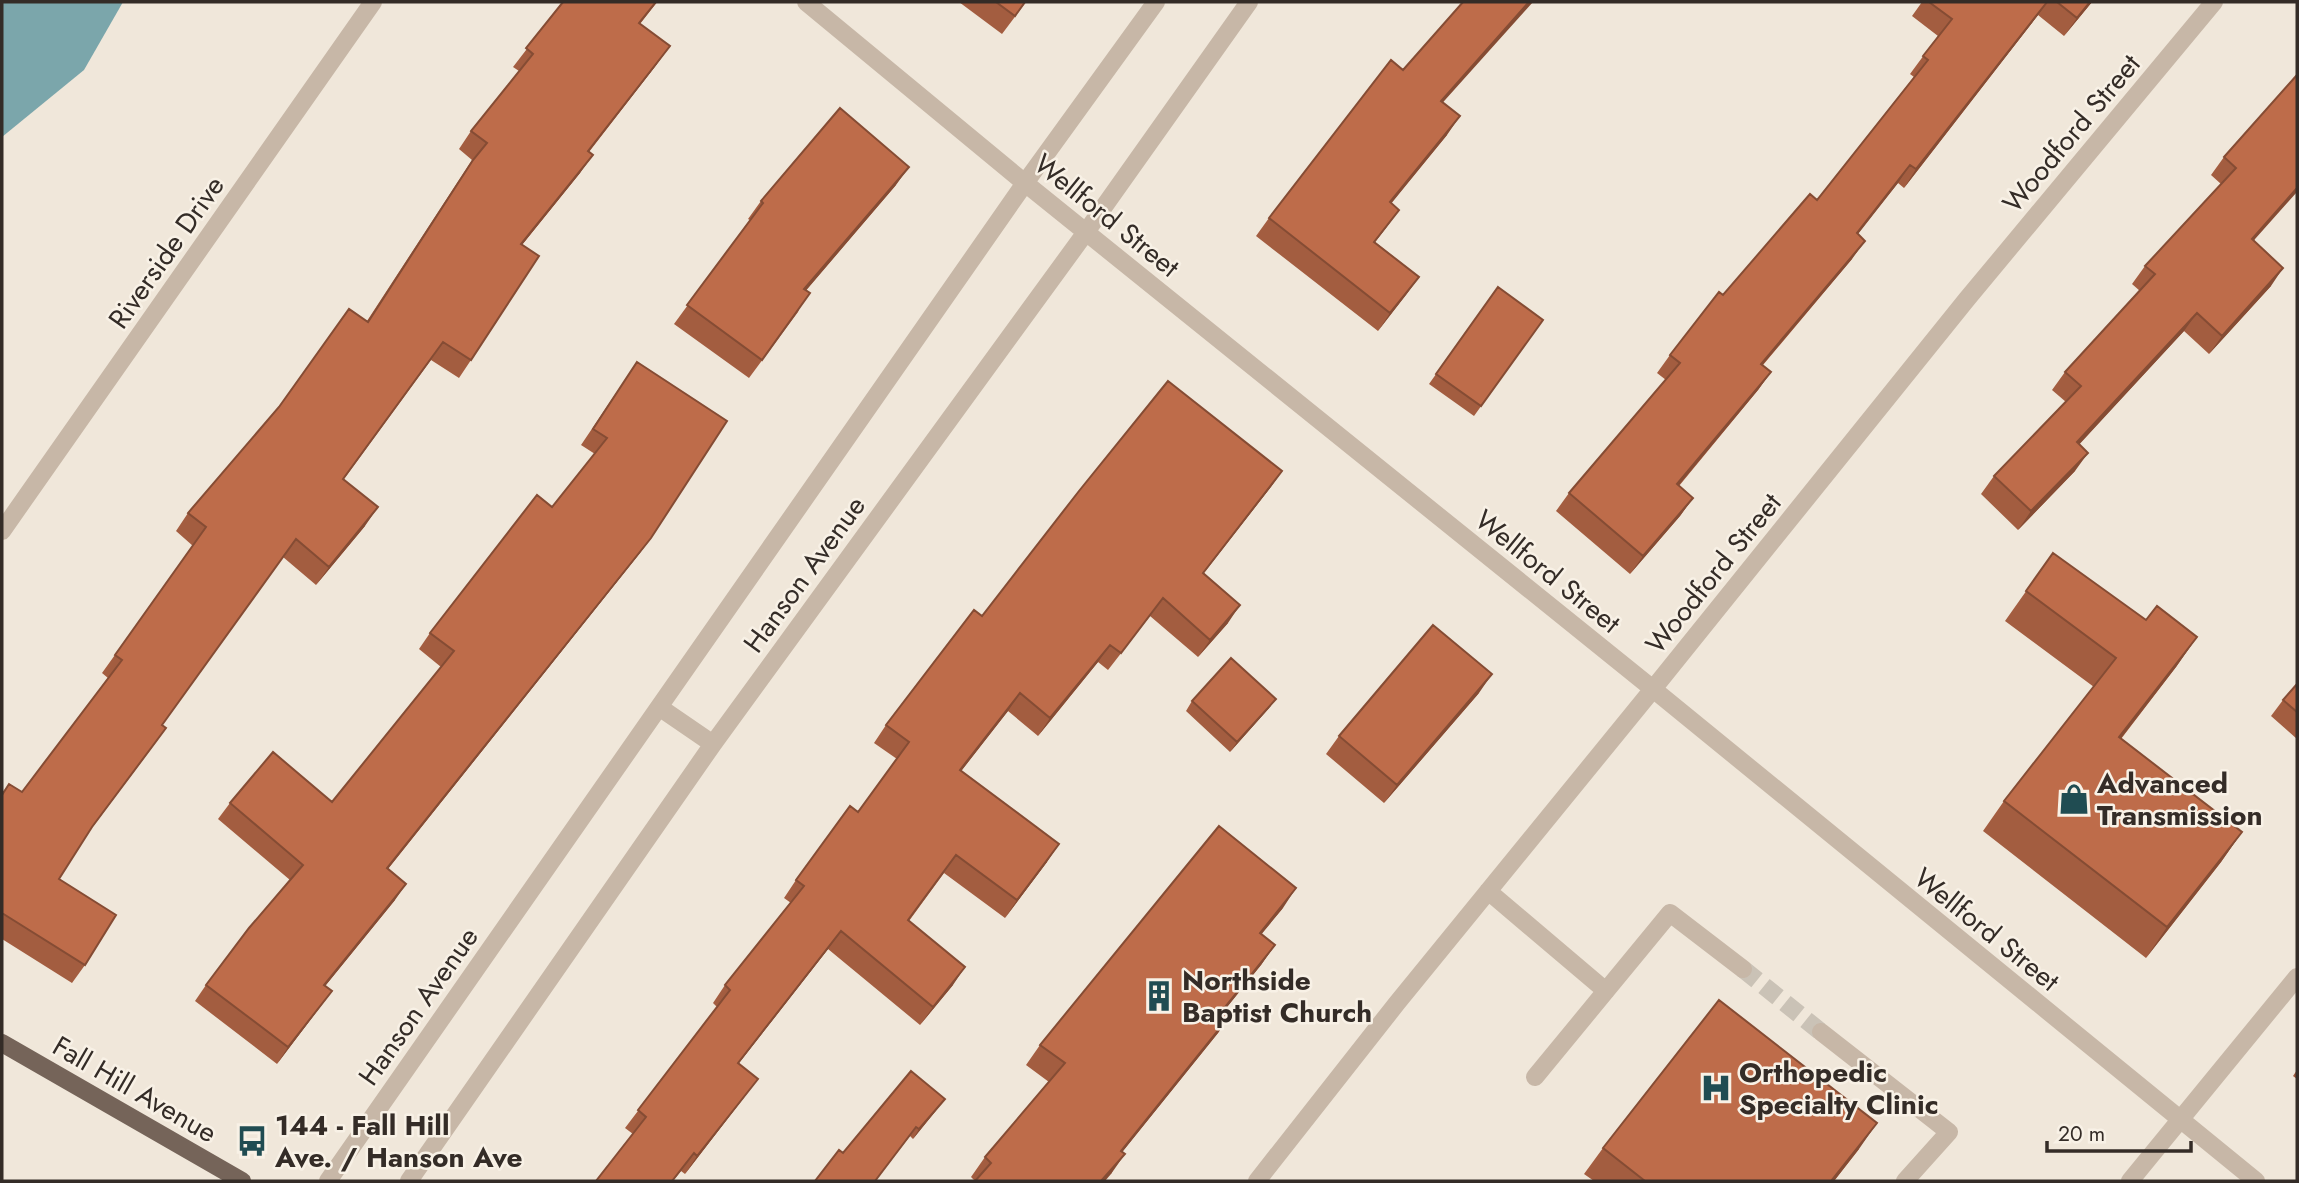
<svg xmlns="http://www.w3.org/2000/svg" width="2299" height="1183" font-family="Jost,sans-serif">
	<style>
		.water { fill: #7ba6ab }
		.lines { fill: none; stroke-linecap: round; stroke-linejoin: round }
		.minor-tunnel { stroke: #cac2b6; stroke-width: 18; stroke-dasharray: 18 9; stroke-linecap: butt }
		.minor { stroke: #c7b7a7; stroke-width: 18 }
		.major { stroke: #756459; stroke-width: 18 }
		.wall { fill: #a35d40 }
		.shaded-wall { fill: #854c34 }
		.building { fill: #be6c4a; stroke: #854c34; stroke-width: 2 }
		.labels { text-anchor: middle; stroke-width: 5; stroke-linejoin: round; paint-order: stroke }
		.street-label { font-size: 28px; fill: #342c27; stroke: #f8f1e6 }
		.poi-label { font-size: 28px; font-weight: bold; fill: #342c27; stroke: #f8f1e6; text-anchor: start }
	</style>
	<rect width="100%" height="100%" fill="#f0e7da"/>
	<!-- water -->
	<path class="water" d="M2,2H123L84,70L2,137Z"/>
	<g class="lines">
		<!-- minor-tunnel -->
		<path class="minor-tunnel" d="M1743,969L1821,1032"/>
		<!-- minor -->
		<path class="minor" d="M806,2L1025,183L1653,689L2256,1181
			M2,531L373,2
			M659,707L713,744
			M1488,891L1606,991
			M1821,1032L1949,1132L1905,1181
			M1535,1077L1670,913L1743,969
			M328,1181L1025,183L1156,2
			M409,1181L713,744L1086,232L1249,2
			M1257,1181L1397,1003L1653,689L1967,299L2214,2
			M2130,1181L2297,977"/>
		<!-- major -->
		<path class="major" d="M2,1043L242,1181"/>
	</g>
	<!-- wall -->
	<path class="wall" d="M563,2H657L640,24L657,64L589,152L580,173L522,245L471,360L459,378L431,360L344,479L365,526L316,585L283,557L162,725L166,728L153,746L87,834L59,879L85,965L72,983L2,939V793L9,784L22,792L108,678L102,673L193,546L176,531L188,513L367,321L472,160L459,149L471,131L519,71L513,67Z
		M959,2H1026L1002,34Z
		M1922,2H2092L2064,36L2038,15L1904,188L1898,183L1857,234L1852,259L1763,365L1771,372L1758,390L1679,486L1693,498L1680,516L1630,574L1556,511L1569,493L1666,380L1657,373L1670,355L1723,295L1817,200L1914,77L1910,74L1938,36L1912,16Z
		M1403,70L1443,103L1447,135L1391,203L1399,210L1375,242L1419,277L1378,331L1256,236L1269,218Z
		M2297,75L2254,241L2271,286L2209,354L2184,331L2079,444L2075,471L2018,530L1981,494L1994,476L2066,402L2052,390L2065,372L2140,291L2132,284L2145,266L2221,184L2211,175L2224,157Z
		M896,185L806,290L798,312L749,378L674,324L750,220L748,219L761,201Z
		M1498,287L1543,320L1474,416L1429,384Z
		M637,362L651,538L639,554L388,869L395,900L325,986L332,991L277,1064L195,1001L206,985L290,880L218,819L230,803L332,802L441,667L419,649L430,633L552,507L595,454L581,445Z
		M1282,471L1270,488L1204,573L1228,623L1198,657L1150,616L1108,670L1098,662L1038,736L1008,711L961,771L1047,862L1005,918L944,873L909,921L953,985L920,1025L828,949L738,1064L745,1096L685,1174L681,1171L673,1181H596L633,1134L625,1128L717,1007L713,1003L725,985L791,903L784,898L796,880L858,812L897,759L874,743L886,725L982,616Z
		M2053,553L2146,620L2197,637L2176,667L2121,739L2242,832L2221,862L2146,958L1983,831L2004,801L2094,687L2005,621Z
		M2297,684V739L2271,716L2283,700Z
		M1479,693L1384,803L1326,754L1339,736Z
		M1192,701L1269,708L1230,752L1186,711Z
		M1283,908L1261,934L1275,945L1261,965L1226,1008L1232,1013L1218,1033L1122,1152L1111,1174L975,1181L971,1177L985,1157L1049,1082L1026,1065L1040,1045Z
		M2297,1070V1079L2293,1076Z
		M938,1108L913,1139L910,1136L875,1181L843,1153Z
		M1603,1148L1859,1149L1834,1181H1594L1584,1174Z"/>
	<!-- shaded-wall -->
	<path class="shaded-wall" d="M1529,2H1533L1428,119L1441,101Z
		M2047,2L2038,15L1904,188L1916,169Z
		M2090,2H2092L2064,36L2077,18Z
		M670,46L657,64L575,169L588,151Z
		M1460,116L1447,135L1377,221L1390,202Z
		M593,155L580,173L508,262L521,244Z
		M1910,165L1898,183L1844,252L1857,233Z
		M909,167L896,185L792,307L804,289Z
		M2297,188V192L2239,257L2252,239Z
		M1399,210L1386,228L1361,260L1374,242Z
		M1865,241L1852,259L1748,382L1761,364Z
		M2283,268L2271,286L2209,354L2222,336Z
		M1419,277L1406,295L1378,331L1390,313Z
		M2197,313L2184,331L2064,461L2077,442Z
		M1771,372L1758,390L1664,503L1677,484Z
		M2088,453L2075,471L2018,530L2031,511Z
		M1282,471L1270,488L1190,590L1203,573Z
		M1693,498L1680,516L1630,574L1643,556Z
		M378,507L365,526L316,585L329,567Z
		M651,538L639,554L375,885L387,868Z
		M1240,605L1228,623L1198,657L1210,640Z
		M2197,637L2176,667L2098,768L2119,737Z
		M1110,645L1098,662L1038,736L1050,718Z
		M1492,674L1479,693L1384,803L1397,785Z
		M1020,693L1008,711L948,788L960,770Z
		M1276,699L1269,708L1230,752L1237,742Z
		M166,728L153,746L79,845L92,827Z
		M2242,832L2221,862L2146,958L2167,927Z
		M1059,844L1047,862L1005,918L1017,900Z
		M406,884L395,900L313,1001L324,985Z
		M1296,888L1283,908L1246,953L1260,933Z
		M841,931L828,949L725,1081L738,1063Z
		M1275,945L1261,965L1211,1027L1225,1007Z
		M965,967L953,985L920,1025L933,1007Z
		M332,991L320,1007L277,1064L288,1047Z
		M1232,1013L1218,1033L1107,1171L1121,1151Z
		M758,1079L745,1096L685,1174L697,1156Z
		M945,1099L938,1108L913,1139L919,1129Z
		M1877,1123L1859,1149L1834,1181H1831Z
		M1125,1154L1111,1174L1105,1181H1101Z"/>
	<!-- building -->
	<path class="building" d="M563,2H656L639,23L670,46L588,151L593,155L521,244L539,256L471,360L443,342L343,479L378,507L329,567L296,539L162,725L166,728L92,827L59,879L116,915L85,965L2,913V795L9,784L22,792L122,660L115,655L206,527L188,513L279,407L349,309L368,322L473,160L487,143L471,131L533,54L526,48Z
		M996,2H1025L1015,16Z
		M1463,2H1529L1441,101L1460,116L1390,202L1399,210L1374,242L1419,277L1390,313L1269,218L1391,60L1403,70Z
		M1929,2H2047L1916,169L1910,165L1857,233L1865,241L1761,364L1771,372L1677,484L1693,498L1643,556L1569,493L1680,363L1670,355L1719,292L1723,295L1810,194L1817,200L1928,60L1923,56L1952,19Z
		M2057,2H2090L2077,18Z
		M2297,75V188L2252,239L2283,268L2222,336L2197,313L2077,442L2088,453L2031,511L1994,476L2081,386L2065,372L2155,274L2145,266L2236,168L2224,157Z
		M840,108L909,167L804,289L810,293L762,360L687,305L763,203L761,201Z
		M1498,287L1543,320L1481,406L1436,374Z
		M637,362L727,421L651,538L387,868L406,884L324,985L332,991L288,1047L206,985L249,928L303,865L230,803L273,752L332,802L454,651L430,633L537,495L552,507L607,438L593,429Z
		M1168,381L1282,471L1203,573L1240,605L1210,640L1163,598L1121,653L1110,645L1050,718L1020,693L960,770L1059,844L1017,900L956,855L908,920L965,967L933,1007L841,931L738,1063L758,1079L697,1156L694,1153L672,1181H596L646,1117L638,1110L730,990L725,985L804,886L796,880L850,806L858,812L909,742L886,725L974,610L982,616L1079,491Z
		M2053,553L2146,620L2157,606L2197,637L2119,737L2242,832L2167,927L2004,801L2116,658L2026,591Z
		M1433,625L1492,674L1397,785L1339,736Z
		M1231,658L1276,699L1237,742L1192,701Z
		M2297,684V712L2283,700Z
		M1219,826L1296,888L1260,933L1275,945L1225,1007L1232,1013L1121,1151L1125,1154L1101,1181H975L991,1163L985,1157L1065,1063L1040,1045Z
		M1719,1000L1877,1123L1831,1181H1645L1603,1148Z
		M911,1071L945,1099L919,1129L916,1127L875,1181H815L839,1150L843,1153Z"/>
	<!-- icons -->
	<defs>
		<symbol id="shop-bare" viewBox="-9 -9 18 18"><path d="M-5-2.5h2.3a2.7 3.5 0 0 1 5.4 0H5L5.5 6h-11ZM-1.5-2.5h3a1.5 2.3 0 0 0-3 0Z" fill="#204c52" stroke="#f8f1e6" stroke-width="2.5" paint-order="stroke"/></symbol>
		<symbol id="building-bare" viewBox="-9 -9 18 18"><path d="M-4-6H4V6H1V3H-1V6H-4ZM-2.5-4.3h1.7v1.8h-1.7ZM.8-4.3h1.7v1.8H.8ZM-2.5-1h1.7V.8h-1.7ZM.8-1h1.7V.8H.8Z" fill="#204c52" stroke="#f8f1e6" stroke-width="2.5" paint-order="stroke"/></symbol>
		<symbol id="hospital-bare" viewBox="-9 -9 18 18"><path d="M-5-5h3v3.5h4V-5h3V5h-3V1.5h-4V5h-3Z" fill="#204c52" stroke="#f8f1e6" stroke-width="2.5" paint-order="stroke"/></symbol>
		<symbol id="bus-bare" viewBox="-9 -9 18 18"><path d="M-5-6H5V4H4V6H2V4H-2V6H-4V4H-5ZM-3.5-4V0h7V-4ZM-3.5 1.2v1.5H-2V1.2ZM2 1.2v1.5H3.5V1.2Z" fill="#204c52" stroke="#f8f1e6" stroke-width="2.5" paint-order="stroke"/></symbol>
	</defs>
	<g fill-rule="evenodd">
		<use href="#shop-bare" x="2052" y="777" width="44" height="44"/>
		<use href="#building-bare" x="1137" y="974" width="44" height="44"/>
		<use href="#hospital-bare" x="1694" y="1066" width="44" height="44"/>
		<use href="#bus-bare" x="230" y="1119" width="44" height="44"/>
	</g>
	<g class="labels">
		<!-- street labels -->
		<g class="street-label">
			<text transform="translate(2071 133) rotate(-50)" y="10">Woodford Street</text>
			<text transform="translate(1107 215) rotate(39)" y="10">Wellford Street</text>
			<text transform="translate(166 252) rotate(-55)" y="10">Riverside Drive</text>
			<text transform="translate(1548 571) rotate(39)" y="10">Wellford Street</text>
			<text transform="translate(1713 573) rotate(-51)" y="10">Woodford Street</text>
			<text transform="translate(804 574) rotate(-54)" y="10">Hanson Avenue</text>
			<text transform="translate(1987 929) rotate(39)" y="10">Wellford Street</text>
			<text transform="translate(418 1006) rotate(-55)" y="10">Hanson Avenue</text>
			<text transform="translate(135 1089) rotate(30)" y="10">Fall Hill Avenue</text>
		</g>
		<!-- poi labels -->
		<g class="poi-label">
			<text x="2097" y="793">Advanced<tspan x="2097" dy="32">Transmission</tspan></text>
			<text x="1182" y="990">Northside<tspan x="1182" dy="32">Baptist Church</tspan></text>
			<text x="1739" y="1082">Orthopedic<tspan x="1739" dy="32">Specialty Clinic</tspan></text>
			<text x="275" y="1135">144 - Fall Hill<tspan x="275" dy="32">Ave. / Hanson Ave</tspan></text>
		</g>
	</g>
	<!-- border -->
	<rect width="2299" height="1183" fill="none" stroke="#342c27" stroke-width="7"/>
	<!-- scale -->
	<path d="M2047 1141v10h144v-10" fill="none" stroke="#342c27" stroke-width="3.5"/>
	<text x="2058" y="1141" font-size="21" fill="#342c27" stroke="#f8f1e6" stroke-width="5" paint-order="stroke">20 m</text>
</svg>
